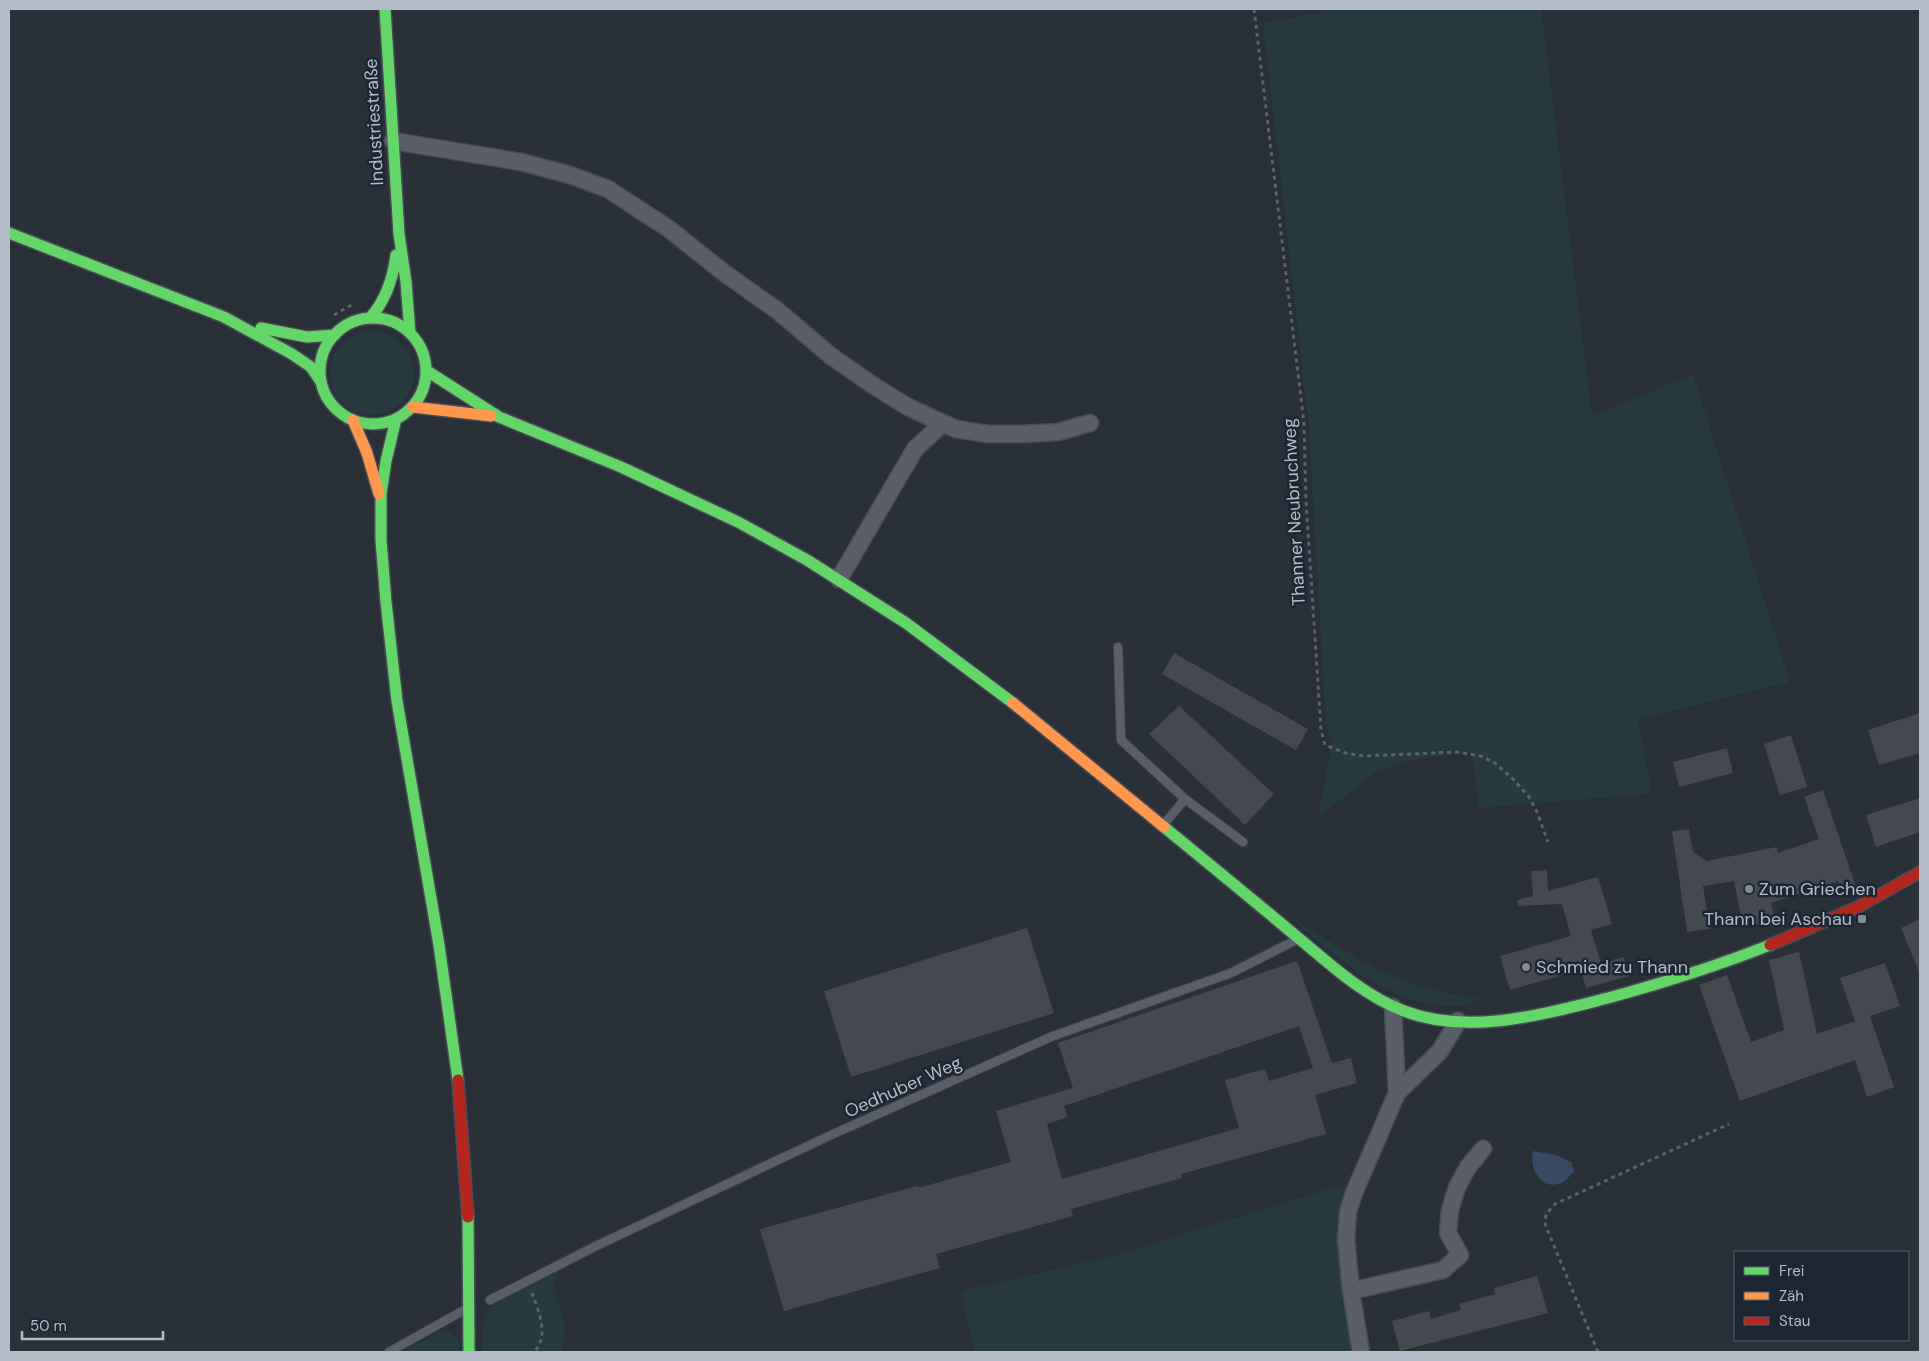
<svg xmlns="http://www.w3.org/2000/svg" width="1929" height="1361" font-family="'DM Sans',sans-serif">
	<style>
		.green { fill: #273a3e }
		.water { fill: #384963 }
		.building { fill: #444950; fill-rule: evenodd }
		.lines { fill: none; stroke-linecap: round; stroke-linejoin: round }
		.lane-casing { stroke: #484c53; stroke-width: 10 }
		.street-casing { stroke: #484c53; stroke-width: 19 }
		.fast-casing { stroke: #484c53; stroke-width: 14 }
		.slow-casing { stroke: #484c53; stroke-width: 14 }
		.jam-casing { stroke: #484c53; stroke-width: 14 }
		.path { stroke: #5d636a; stroke-width: 3; stroke-dasharray: 4 4; stroke-linecap: butt }
		.lane { stroke: #5a5e66; stroke-width: 8 }
		.street { stroke: #5a5e66; stroke-width: 16 }
		.fast { stroke: #63d668; stroke-width: 11 }
		.slow { stroke: #ff974d; stroke-width: 11 }
		.jam { stroke: #b3261e; stroke-width: 11 }
		.poi-dot { fill: #848b96; stroke: #1d2633; stroke-width: 2 }
		.labels { text-anchor: middle; stroke-width: 5; stroke-linejoin: round; paint-order: stroke }
		.street-label { font-size: 18px; fill: #b4bcc9; stroke: #1d2633 }
		.poi-label { font-size: 18px; fill: #b4bcc9; stroke: #1d2633; text-anchor: start }
	</style>
	<rect width="100%" height="100%" fill="#2a3038"/>
	<!-- green -->
	<path class="green" d="M1337,9H1541L1592,416L1693,374L1790,682L1638,719L1652,794L1479,808L1472,753L1420,758L1379,770L1318,817L1332,743L1326,727L1309,428L1263,23Z
		M330 373a42 42 0 1 1 84 0a42 42 0 1 1-84 0Z
		M1281,910C1342,950 1402,991 1477,998C1469,1006 1460,1006 1449,1006C1381,1005 1330,949 1281,910Z
		M1348,1183L1341,1212L1344,1293L1353,1352H974L961,1291L1113,1256Z
		M559,1270L552,1290C565,1316 568,1324 561,1352H482C482,1338 482,1324 489,1311C496,1297 543,1278 559,1270Z
		M444,1330C456,1335 460,1339 460,1352H400Z"/>
	<!-- water -->
	<path class="water" d="M1533,1151L1556,1155L1571,1162L1574,1171C1571,1174 1567,1180 1563,1182C1542,1193 1529,1169 1533,1151Z"/>
	<!-- building -->
	<path class="building" d="M1174,653L1308,729L1296,750L1162,674Z
		M1179,706L1274,794L1245,825L1149,734Z
		M1920,713V753L1879,765L1868,730Z
		M1791,735L1807,787L1780,795L1764,744Z
		M1727,748L1733,773L1679,787L1673,762Z
		M1823,790L1856,887L1842,892L1838,881L1771,903L1775,921L1743,927L1734,881L1703,886L1710,929L1687,932L1672,831L1689,829L1693,852L1707,861L1777,847L1778,853L1819,839L1804,797Z
		M1920,798V832L1876,847L1866,815Z
		M1547,870L1548,891L1598,877L1612,924L1591,930L1601,964L1624,957L1629,976L1586,988L1581,970L1510,990L1500,956L1571,936L1562,904L1518,906L1517,900L1533,896L1531,871Z
		M1920,919V974L1901,928Z
		M1027,928L1054,1013L851,1077L824,991Z
		M1799,952L1817,1034L1855,1021L1840,978L1885,963L1900,1006L1870,1016L1894,1087L1867,1097L1855,1060L1740,1101L1699,985L1727,975L1751,1042L1784,1030L1769,960Z
		M1297,961L1332,1063L1351,1058L1357,1083L1315,1095L1326,1134L1181,1174L1182,1178L1071,1209L1073,1216L936,1254L940,1268L784,1311L760,1229L917,1186L918,1188L1011,1162L996,1111L1073,1088L1058,1043ZM1299,1026L1313,1068L1269,1081L1265,1069L1225,1080L1239,1128L1062,1179L1047,1124L1068,1117L1064,1106Z
		M1537,1276L1548,1313L1400,1351L1392,1321L1429,1311L1431,1319L1461,1310L1459,1304L1495,1294L1494,1288Z"/>
	<g class="lines">
		<defs>
			<path id="lane" d="M1118,647L1121,740L1185,799L1243,842
				M1164,824L1185,799
				M490,1300L596,1246L831,1135L1053,1036L1231,973L1296,940
				M389,1352L466,1309"/>
			<path id="street" d="M393,141L521,162L570,175L608,189L669,229L723,272L778,311L831,356L871,384L908,407L956,429L988,434H1023L1058,432L1090,423
				M839,579L915,449L942,424
				M1393,1007L1397,1093
				M1351,1291L1443,1270L1460,1255L1448,1233L1450,1210L1457,1187L1468,1167L1483,1149
				M1361,1352L1351,1291L1346,1239L1348,1212L1354,1193L1397,1093L1440,1051L1458,1021"/>
			<path id="fast" d="M385,9L399,234L406,282L410,333
				M9,233L224,317L292,354L311,367L321,382
				M370,318C386,300 393,279 396,255
				M320 371a53 53 0 1 1 106 0a53 53 0 1 1-106 0Z
				M261,328L307,337L335,335
				M427,371L499,417L621,467L738,522L807,560L906,623L1013,703
				M396,419L386,461L381,494V540L386,602L397,701L439,945L458,1080
				M1164,827C1208,863 1252,899 1296,936C1329,963 1362,995 1404,1011C1469,1036 1544,1014 1608,998C1663,983 1717,966 1770,945
				M468,1217L469,1352"/>
			<path id="slow" d="M413,407L491,416
				M353,420L367,453L379,494
				M1013,703L1164,827"/>
			<path id="jam" d="M1770,945L1858,907L1920,872
				M458,1080L468,1217"/>
		</defs>
		<!-- lane casing -->
		<use href="#lane" class="lane-casing"/>
		<!-- street casing -->
		<use href="#street" class="street-casing"/>
		<!-- fast casing -->
		<use href="#fast" class="fast-casing"/>
		<!-- slow casing -->
		<use href="#slow" class="slow-casing"/>
		<!-- jam casing -->
		<use href="#jam" class="jam-casing"/>
		<!-- path -->
		<path class="path" d="M1254,9L1304,423L1306,501L1321,730L1325,745L1345,753L1364,756L1457,752L1481,756L1495,763L1514,780L1529,797L1537,812L1548,842
			M334,315L355,303
			M532,1293C538,1310 550,1336 534,1352
			M1598,1352L1545,1224L1546,1214L1555,1204L1729,1124"/>
		<!-- lane -->
		<use href="#lane" class="lane"/>
		<!-- street -->
		<use href="#street" class="street"/>
		<!-- fast -->
		<use href="#fast" class="fast"/>
		<!-- slow -->
		<use href="#slow" class="slow"/>
		<!-- jam -->
		<use href="#jam" class="jam"/>
	</g>
	<!-- markers -->
	<g class="poi-dot">
		<circle cx="1749" cy="889" r="5"/>
		<rect x="1857" y="914" width="10" height="10" rx="2.5"/>
		<circle cx="1526" cy="967" r="5"/>
	</g>
	<g class="labels">
		<!-- street labels -->
		<g class="street-label">
			<text transform="translate(374 122) rotate(-93)" y="6">Industriestraße</text>
			<text transform="translate(1294 512) rotate(-93)" y="6">Thanner Neubruchweg</text>
			<text transform="translate(903 1087) rotate(-24)" y="6">Oedhuber Weg</text>
		</g>
		<!-- poi labels -->
		<g class="poi-label">
			<text x="1759" y="895">Zum Griechen</text>
			<text x="1852" y="925" text-anchor="end">Thann bei Aschau</text>
			<text x="1536" y="973">Schmied zu Thann</text>
		</g>
	</g>
	<!-- border -->
	<rect width="1929" height="1361" fill="none" stroke="#b4bcc9" stroke-width="20"/>
	<!-- legend -->
	<rect x="1734" y="1251" width="175" height="90" fill="#1d2633" stroke="#59626f"/>
	<rect x="1744" y="1267" width="25" height="8" fill="#63d668" stroke="#59626f"/>
	<text x="1779" y="1276" font-size="15" fill="#b4bcc9">Frei</text>
	<rect x="1744" y="1292" width="25" height="8" fill="#ff974d" stroke="#59626f"/>
	<text x="1779" y="1301" font-size="15" fill="#b4bcc9">Zäh</text>
	<rect x="1744" y="1317" width="25" height="8" fill="#b3261e" stroke="#59626f"/>
	<text x="1779" y="1326" font-size="15" fill="#b4bcc9">Stau</text>
	<!-- scale -->
	<path d="M22 1331v8h141v-8" fill="none" stroke="#b4bcc9" stroke-width="2.5"/>
	<text x="30" y="1331" font-size="15" fill="#b4bcc9" stroke="#1d2633" stroke-width="4" paint-order="stroke">50 m</text>
</svg>
